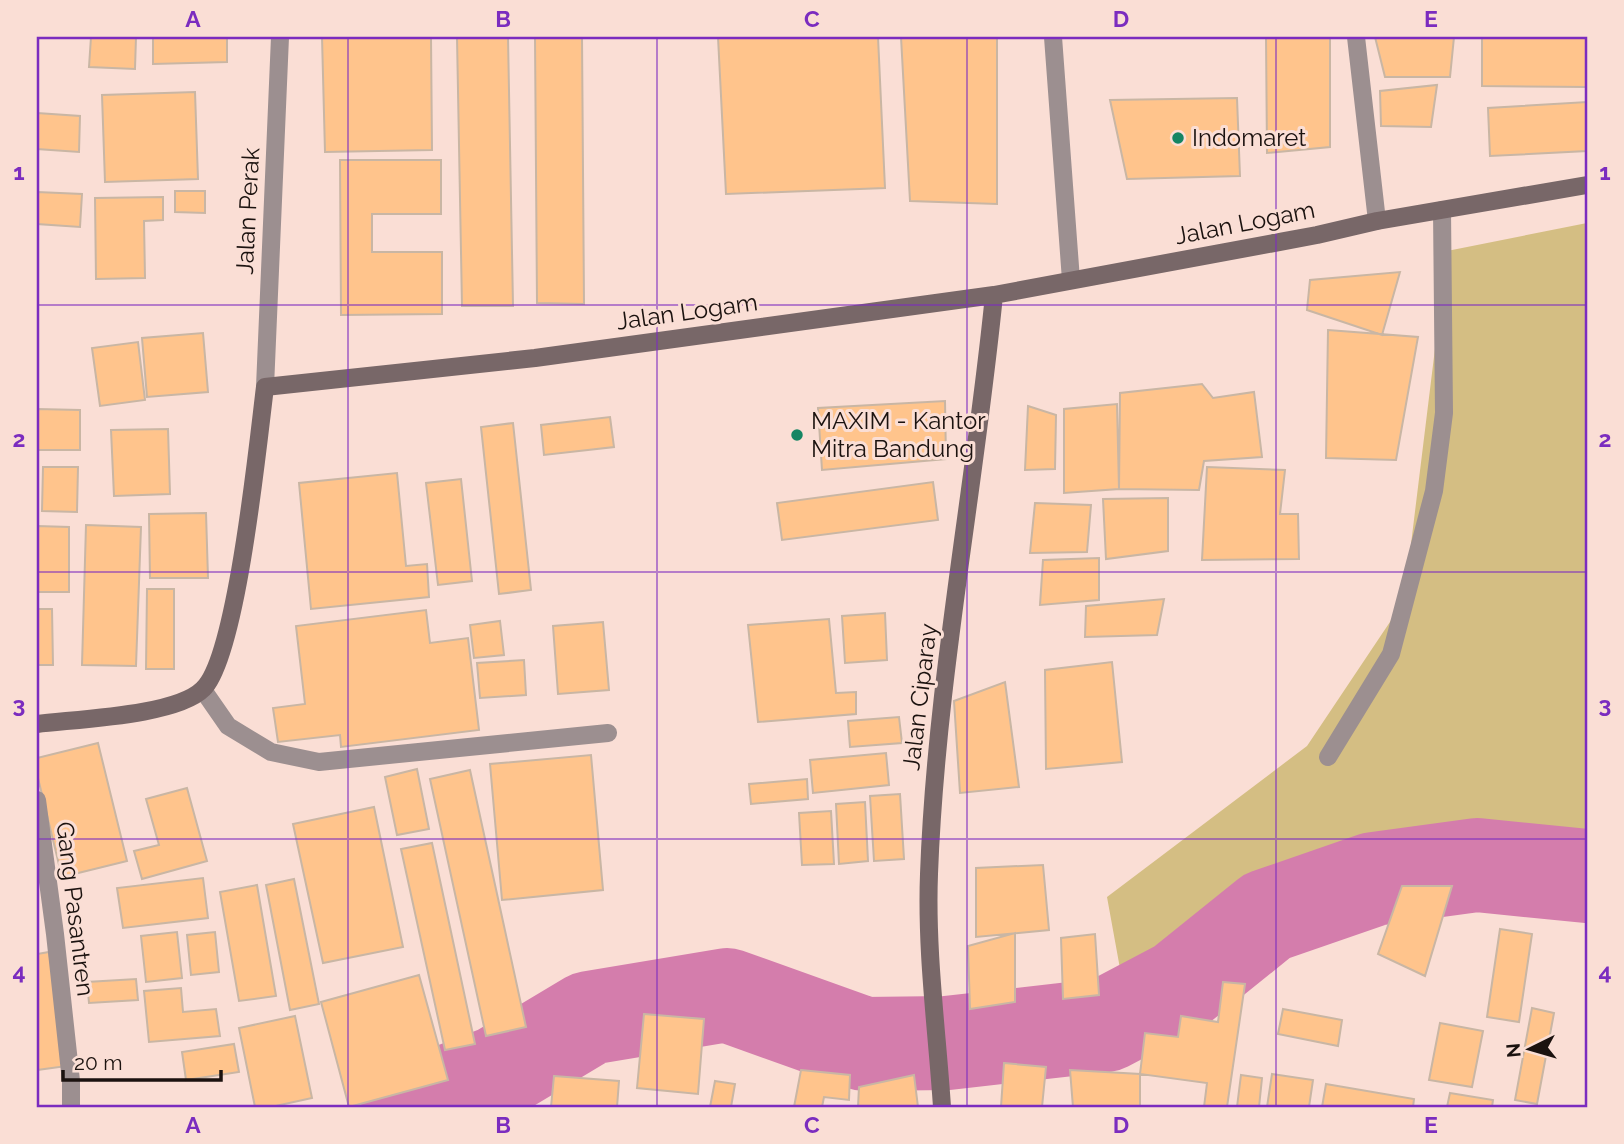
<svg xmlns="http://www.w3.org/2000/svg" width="1624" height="1144" font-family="Raleway,sans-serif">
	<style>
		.green { fill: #d4be83 }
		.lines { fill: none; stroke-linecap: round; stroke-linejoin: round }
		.river { stroke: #d47dac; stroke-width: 94 }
		.building { fill: #ffc48c; stroke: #c9b6a4; stroke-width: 2 }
		.street { stroke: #9c8f90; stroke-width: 18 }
		.secondary { stroke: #786768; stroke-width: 18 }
		.grid { fill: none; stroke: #7b2cbf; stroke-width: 2; stroke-opacity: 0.55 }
		.poi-dot { fill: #158563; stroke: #faded5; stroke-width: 2.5 }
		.labels { text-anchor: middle; stroke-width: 6; stroke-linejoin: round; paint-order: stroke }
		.poi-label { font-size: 24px; fill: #1b120f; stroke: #faded5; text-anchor: start }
		.street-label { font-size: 24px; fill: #1b120f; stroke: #faded5 }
		.neatline { fill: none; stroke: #7b2cbf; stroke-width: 2.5 }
		.grid-label { font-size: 23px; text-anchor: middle; font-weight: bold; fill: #7b2cbf }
	</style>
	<rect width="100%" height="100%" fill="#faded5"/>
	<!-- green -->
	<path class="green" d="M1587,223V863L1385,846L1233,921L1123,985L1107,897L1307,746L1404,601L1447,251Z"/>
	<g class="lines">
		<!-- river -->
		<path class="river" d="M408,1107L499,1072L589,1018L727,995L864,1044L947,1043L1106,1025L1180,986L1267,916L1374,879L1477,865L1587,876"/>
	</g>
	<!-- building -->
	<path class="building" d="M91,37H136L135,69L89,67Z
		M153,37H227V62L153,64Z
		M322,37H431L432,150L325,152Z
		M457,37H508L513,306H462Z
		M535,37H582L584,304L537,303Z
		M718,37H878L885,188L726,194Z
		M901,37H997V204L910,201Z
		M1266,37H1330V147L1267,153Z
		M1375,37H1454L1450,77H1385Z
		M1482,37H1587V87L1482,86Z
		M1437,85L1431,127L1381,126L1380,91Z
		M195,92L198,179L105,182L102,95Z
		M1237,98L1240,176L1127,179L1110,100Z
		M1587,102V151L1490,156L1488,108Z
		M37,113L80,116L79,152L37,149Z
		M340,160H441V214H372V252H442V314L341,315Z
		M175,191H205V213L175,212Z
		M37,192L82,194L80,227L37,224Z
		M163,197V220L144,221L145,278L96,279L95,198Z
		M1400,272L1382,335L1307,310L1310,280Z
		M1328,330L1418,337L1396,460L1326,458Z
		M203,333L208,392L147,397L142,338Z
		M138,342L145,400L100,406L92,348Z
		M1202,384L1213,398L1254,392L1262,457L1204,461L1199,490L1119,489L1120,393Z
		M945,401L946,459L822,470L818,408Z
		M1117,404L1119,489L1064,493V409Z
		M1028,406L1056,415L1055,469L1025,470Z
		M37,409L80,410V450H37Z
		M610,417L614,447L544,455L541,425Z
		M513,423L531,590L499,594L481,427Z
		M168,429L170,494L114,496L111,430Z
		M43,467H78L77,512L42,511Z
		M1207,467L1285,470L1280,514H1298L1299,559L1202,560Z
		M397,473L406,566L427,564L429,597L311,609L299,483Z
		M461,479L472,581L438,585L426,483Z
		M933,482L938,520L782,540L777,503Z
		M1168,498V551L1106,559L1103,499Z
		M1035,503L1091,505L1087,552L1030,553Z
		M206,513L208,578H150L149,514Z
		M86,525L141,527L136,666L82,665Z
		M37,526L69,527V592H37Z
		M1099,558V600L1040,605L1043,560Z
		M147,589H174V669H146Z
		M1164,599L1157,635L1085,637L1086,606Z
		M37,609H52L53,665H37Z
		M426,610L430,643L468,638L479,730L341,747L340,735L278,742L273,708L305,704L296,626Z
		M885,613L887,660L845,663L842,616Z
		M829,619L836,693L856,692V714L758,722L748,625Z
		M500,621L504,655L474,658L470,625Z
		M603,622L609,690L558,694L553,626Z
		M524,660L526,695L480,698L477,663Z
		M1112,662L1122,762L1046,769L1045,670Z
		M1005,682L1019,787L960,793L954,701Z
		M899,717L902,743L850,747L848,721Z
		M98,743L127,861L62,877L37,774V758Z
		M886,753L889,785L813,793L810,760Z
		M591,755L603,890L502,900L490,764Z
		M417,769L429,829L397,835L385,777Z
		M470,770L526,1027L486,1036L430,779Z
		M807,779L808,799L751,804L749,784Z
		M187,788L207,861L142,879L134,851L159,845L146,799Z
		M900,794L904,859L874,861L870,796Z
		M865,802L868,861L839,864L836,804Z
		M374,807L403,947L323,963L293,824Z
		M831,811L834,864L802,865L799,813Z
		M432,843L475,1044L445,1050L401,849Z
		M1043,865L1049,930L976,937V868Z
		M203,878L208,918L123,928L117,888Z
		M294,879L319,1004L290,1010L266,885Z
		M257,885L276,996L239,1001L220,892Z
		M1402,886H1452L1425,976L1378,954Z
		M1500,929L1532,934L1519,1022L1487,1017Z
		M177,932L182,978L146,982L141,936Z
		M215,932L219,972L191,975L187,935Z
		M1015,933V1002L970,1009L968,946Z
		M1095,934L1099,995L1063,999L1061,938Z
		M49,952L67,1066L37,1070V954Z
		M419,975L448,1080L349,1107L321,1002Z
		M136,979L138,1000L89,1003L87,982Z
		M1223,982L1245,984L1227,1107H1204L1207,1083L1140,1074L1145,1033L1178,1037L1181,1016L1218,1022Z
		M181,988L183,1012L216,1009L220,1036L149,1042L144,991Z
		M1532,1008L1554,1013L1537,1104L1515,1100Z
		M1283,1009L1342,1020L1338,1046L1278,1034Z
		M644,1014L704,1019L698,1094L637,1088Z
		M295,1016L312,1098L271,1107H255L239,1028Z
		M1440,1023L1483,1031L1472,1087L1429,1080Z
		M234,1044L239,1072L186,1080L182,1052Z
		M1004,1063L1046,1067L1042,1107H1001Z
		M801,1070L850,1075L849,1100L824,1097L822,1107H794Z
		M1070,1070L1140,1074V1107H1073Z
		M1272,1074L1313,1080L1309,1107H1267Z
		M914,1075L918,1107H858L859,1087Z
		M1241,1075L1262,1078L1259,1107H1237Z
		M554,1076L619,1081L617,1107H551Z
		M715,1081L735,1084L731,1107H710Z
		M1326,1084L1414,1099L1413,1107H1322Z
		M1450,1093L1493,1100L1492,1107H1447Z"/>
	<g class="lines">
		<!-- street -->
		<path class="street" d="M1053,37L1071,280
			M1356,37L1377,221
			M265,387L280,37
			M203,690L228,726L271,752L319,762L608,733
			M1328,757L1391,654L1434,491L1444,413L1442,210
			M37,800L55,934L71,1081V1107"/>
		<!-- secondary -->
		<path class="secondary" d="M37,724C76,719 176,716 203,689C237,657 258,442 265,387L535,358L994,295L1317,235L1377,221L1587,185
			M942,1107C937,1030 926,952 929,874C936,681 975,488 994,295"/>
	</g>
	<!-- grid -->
	<path class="grid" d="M348,37V1107M657,37V1107M967,37V1107M1276,37V1107M37,305H1587M37,572H1587M37,839H1587"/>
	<!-- markers -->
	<g class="poi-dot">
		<circle cx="1178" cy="138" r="7"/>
		<circle cx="797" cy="435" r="7"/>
	</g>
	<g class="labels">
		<!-- poi labels -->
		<g class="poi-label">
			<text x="1192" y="146">Indomaret</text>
			<text x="811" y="429">MAXIM - Kantor<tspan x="811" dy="28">Mitra Bandung</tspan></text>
		</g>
		<!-- street labels -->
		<g class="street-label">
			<text transform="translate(248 211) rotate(-87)" y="8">Jalan Perak</text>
			<text transform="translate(1245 223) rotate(-11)" y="8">Jalan Logam</text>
			<text transform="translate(687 312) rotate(-8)" y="8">Jalan Logam</text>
			<text transform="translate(920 697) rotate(-83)" y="8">Jalan Ciparay</text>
			<text transform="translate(75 909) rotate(83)" y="8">Gang Pasantren</text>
		</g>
	</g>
	<!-- border -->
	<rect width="1624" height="1144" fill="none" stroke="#faded5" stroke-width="77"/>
	<!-- north arrow -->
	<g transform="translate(1530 1049) rotate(265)" stroke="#faded5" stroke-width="5" paint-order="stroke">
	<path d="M0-5L12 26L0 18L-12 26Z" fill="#1b120f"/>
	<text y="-10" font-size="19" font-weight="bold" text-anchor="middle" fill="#1b120f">N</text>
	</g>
	<!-- scale -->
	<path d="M63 1070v10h158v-10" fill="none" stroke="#1b120f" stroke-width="3.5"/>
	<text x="74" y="1070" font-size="21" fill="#1b120f" stroke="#faded5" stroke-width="5" paint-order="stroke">20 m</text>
	<rect x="38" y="38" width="1548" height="1068" class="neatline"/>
	<g class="grid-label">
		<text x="193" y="27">A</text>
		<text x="503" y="27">B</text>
		<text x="812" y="27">C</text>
		<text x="1121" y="27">D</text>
		<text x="1431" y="27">E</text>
		<text x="19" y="180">1</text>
		<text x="1605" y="180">1</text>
		<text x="19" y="447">2</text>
		<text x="1605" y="447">2</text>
		<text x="19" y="713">3</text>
		<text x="1605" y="713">3</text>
		<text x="19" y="980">4</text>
		<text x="1605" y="980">4</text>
		<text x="193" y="1133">A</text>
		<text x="503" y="1133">B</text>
		<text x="812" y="1133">C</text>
		<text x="1121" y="1133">D</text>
		<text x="1431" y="1133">E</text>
	</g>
</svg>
